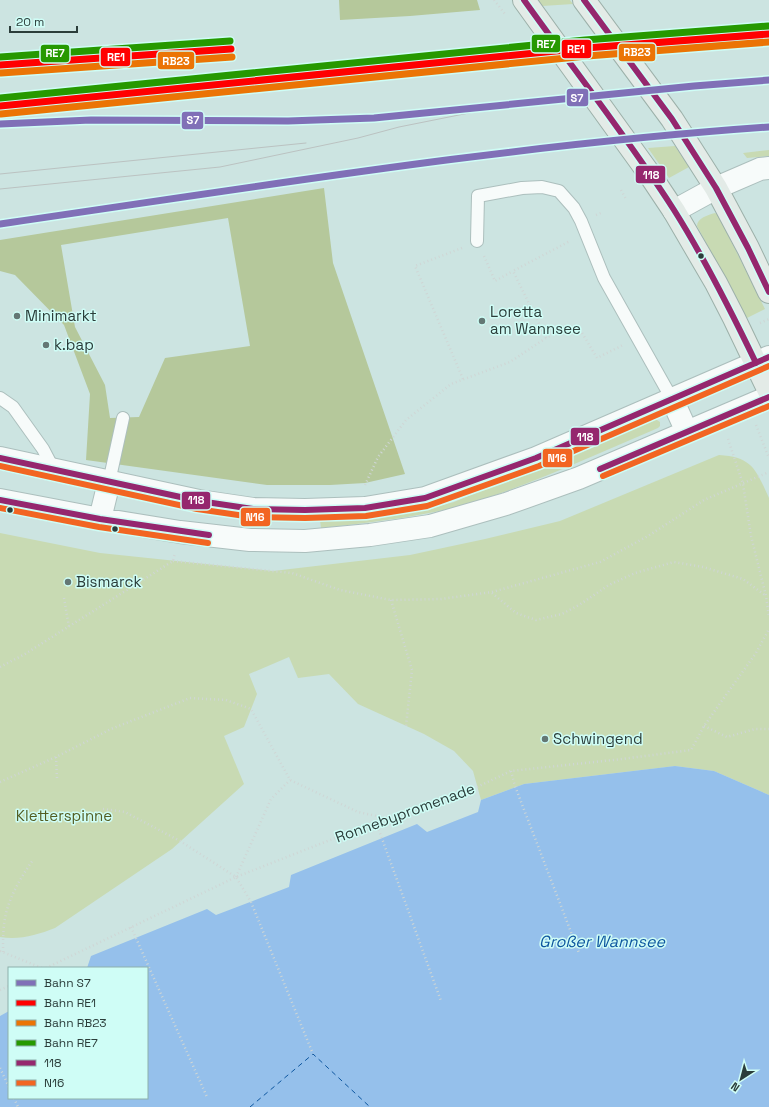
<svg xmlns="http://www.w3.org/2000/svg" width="769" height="1107" font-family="'Space Grotesk',sans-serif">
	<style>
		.green { fill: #c8dab3 }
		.forest { fill: #b5c89b; fill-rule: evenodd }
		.water { fill: #95c0eb }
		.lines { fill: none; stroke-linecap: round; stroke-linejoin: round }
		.ferry { stroke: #0d569f; stroke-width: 1; stroke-dasharray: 5 4; stroke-linecap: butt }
		.lane-casing { stroke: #acbfbd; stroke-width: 14 }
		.street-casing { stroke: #acbfbd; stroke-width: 24 }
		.secondary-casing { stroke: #acbfbd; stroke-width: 24 }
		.primary-casing { stroke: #9cb0a9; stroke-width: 24 }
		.path { stroke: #cfd6d5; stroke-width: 2.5; stroke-dasharray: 1 3; stroke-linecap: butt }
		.lane { stroke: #f7fbfa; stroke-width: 12 }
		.street { stroke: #f7fbfa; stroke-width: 22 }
		.secondary { stroke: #f7fbfa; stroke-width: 22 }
		.primary { stroke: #e3ebe7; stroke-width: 22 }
		.tram { stroke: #bbc2c1; stroke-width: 1 }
		.bus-1-casing { stroke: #cffdf6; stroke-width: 9 }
		.bus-2-casing { stroke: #cffdf6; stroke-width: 9 }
		.bus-1 { stroke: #95276e; stroke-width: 6 }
		.bus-2 { stroke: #f26522; stroke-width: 6 }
		.rail-1-casing { stroke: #cffdf6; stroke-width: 10 }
		.rail-2-casing { stroke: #cffdf6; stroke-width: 10 }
		.rail-3-casing { stroke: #cffdf6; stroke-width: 10 }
		.rail-4-casing { stroke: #cffdf6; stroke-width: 10 }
		.rail-1 { stroke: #8070b7; stroke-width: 7 }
		.rail-2 { stroke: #f00; stroke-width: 7 }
		.rail-3 { stroke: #eb7405; stroke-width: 7 }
		.rail-4 { stroke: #269900; stroke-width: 7 }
		.bus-dot { fill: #2b3d3a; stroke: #cffdf6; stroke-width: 1.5 }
		.poi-dot { fill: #637774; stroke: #cffdf6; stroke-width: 1.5 }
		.labels { text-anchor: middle; stroke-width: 3; stroke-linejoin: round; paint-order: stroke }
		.poi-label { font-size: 15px; fill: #2b3d3a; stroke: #cffdf6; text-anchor: start }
		.street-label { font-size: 15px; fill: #2b3d3a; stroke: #cffdf6 }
		.park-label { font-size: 15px; fill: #535d22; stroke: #cffdf6 }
		.water-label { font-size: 16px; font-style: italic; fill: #0d569f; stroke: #cffdf6 }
		.line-badge { stroke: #cffdf6; stroke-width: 1.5 }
		.badge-label { font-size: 11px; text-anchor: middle; font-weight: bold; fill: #fff }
	</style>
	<rect width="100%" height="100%" fill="#cce4e1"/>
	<!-- green -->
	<path class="green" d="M538,0H570L573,4L542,6Z
		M675,146L689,167L669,178L648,148Z
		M769,150V156L747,158L743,153Z
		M715,213L718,215L765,309L747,318L697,226C697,218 708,215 715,213Z
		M654,418L660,422V426L658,428C601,452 544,479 484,499C431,516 376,522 321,528L320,520C366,520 410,515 454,502Z
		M719,455C753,457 756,470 769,498V795L714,771L675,766L524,784L481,800L473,771L454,751L424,734L358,704L329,674L298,678L289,657L249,674L257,694L244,727L224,736L244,784L172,849L55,928C37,935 20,940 0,937V533L100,553L273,571L410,555L485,539L560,521Z"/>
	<!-- forest -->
	<path class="forest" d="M339,0H477L480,10L410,16L340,20Z
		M324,188L333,263L405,474L365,483L330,485H267L86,460L90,394L64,325L15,275L0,271V240ZM228,218L250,346L165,358L139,417L110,418L105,385L75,327L61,245Z"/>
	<!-- water -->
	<path class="water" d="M675,766L714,771L769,795V1107H0V1016L9,1011V1098H147V968H87L91,956L207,909L216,915L289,887L291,875L417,824L427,832L478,812L481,800L524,784Z"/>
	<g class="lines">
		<!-- ferry -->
		<path class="ferry" d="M250,1107L313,1054L370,1107"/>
		<defs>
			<path id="lane" d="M477,241L478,196L522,188L542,187L559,191L574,208L581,221L604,278L672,399
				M0,398L13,407L43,449L54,470
				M109,482L123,418"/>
			<path id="street" d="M674,211L716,188L760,169L769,168"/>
			<path id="secondary" d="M672,399L687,432
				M0,458L199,501L253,509L305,510L365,508L425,498L536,458L769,357
				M0,500L100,519L180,532L250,540L305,541L370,535L430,526L506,504L579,478L769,397
				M100,519L109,482"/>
			<path id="primary" d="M524,0L648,172L674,211L716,283L734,318L769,391
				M584,0L672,119L716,188L748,248L769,292"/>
		</defs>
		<!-- lane casing -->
		<use href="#lane" class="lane-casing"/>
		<!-- street casing -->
		<use href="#street" class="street-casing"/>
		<!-- secondary casing -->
		<use href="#secondary" class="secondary-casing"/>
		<!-- primary casing -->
		<use href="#primary" class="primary-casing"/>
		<!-- path -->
		<path class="path" d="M494,0L505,14
			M621,190L626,199
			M596,215L603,212
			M462,248L415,266L463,379
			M484,256L495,281L513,271
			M760,323L769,319
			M546,338L513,271L570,241
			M756,425L769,458
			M728,439L743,484L751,536L766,596L769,617
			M365,485L378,457L406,420L451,384L510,362L546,338L567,327L578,326L597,358L623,345
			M173,561L292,573L340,590L391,600L441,599L492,592L600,562L648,536L704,500L769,472
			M492,593L516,613L536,620L562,614L579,605L609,585L635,573L674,562L703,567L743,579L766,596
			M64,598L69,627
			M391,600L412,670L406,726
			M0,667L25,654L173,561L175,553
			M704,726L727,737L755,729H769
			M56,757L57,778
			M511,771L515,786L579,953
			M0,782L56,757L111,729L190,698L226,700L251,709L290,780L358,812L386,818
			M103,809L125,812L180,841L236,877L251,902L313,1054
			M376,822L441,1001
			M236,877L271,799L290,780
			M131,927L207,1097
			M0,951L42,968
			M3,952C3,941 3,929 5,918C9,897 21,877 33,860
			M46,968L236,877L386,818L477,787L511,771L622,759L691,750L704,726L756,653L769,629
			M0,990L9,986
			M0,1068L9,1087
			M14,1098L18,1107"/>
		<!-- lane -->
		<use href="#lane" class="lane"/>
		<!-- street -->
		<use href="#street" class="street"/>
		<!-- secondary -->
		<use href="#secondary" class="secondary"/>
		<!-- primary -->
		<use href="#primary" class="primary"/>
		<!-- tram -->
		<path class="tram" d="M0,174L306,143
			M0,189L220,167L358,138L399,127L494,108L527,103"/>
		<defs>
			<path id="bus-1" d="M524,0C574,70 628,138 674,210C705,259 731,311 756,363
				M584,0L672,119L716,188L748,248L769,292
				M0,458L199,501L253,509L305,510L365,508L425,498L536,458L769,357
				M600,469L769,397
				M0,500L100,519L209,535"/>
			<path id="bus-2" d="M0,466L197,509L252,517L305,518L366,516L427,506L539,466L769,366
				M603,476L769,406
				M0,508L99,527L208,543"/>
		</defs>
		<!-- bus-1 casing -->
		<use href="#bus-1" class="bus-1-casing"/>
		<!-- bus-2 casing -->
		<use href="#bus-2" class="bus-2-casing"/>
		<!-- bus-1 -->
		<use href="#bus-1" class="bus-1"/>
		<!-- bus-2 -->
		<use href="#bus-2" class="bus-2"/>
		<defs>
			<path id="rail-1" d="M0,124L91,120L288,121L374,118L694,86L769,80
				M0,224C256,187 511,145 769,127"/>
			<path id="rail-2" d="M0,65L231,49
				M0,106L586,48L769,34"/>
			<path id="rail-3" d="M1,73L232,57
				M1,114L587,56L769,42"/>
			<path id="rail-4" d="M0,57L230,41
				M0,98L585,40L768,26"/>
		</defs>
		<!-- rail-1 casing -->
		<use href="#rail-1" class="rail-1-casing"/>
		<!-- rail-2 casing -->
		<use href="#rail-2" class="rail-2-casing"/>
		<!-- rail-3 casing -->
		<use href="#rail-3" class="rail-3-casing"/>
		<!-- rail-4 casing -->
		<use href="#rail-4" class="rail-4-casing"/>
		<!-- rail-1 -->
		<use href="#rail-1" class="rail-1"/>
		<!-- rail-2 -->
		<use href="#rail-2" class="rail-2"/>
		<!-- rail-3 -->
		<use href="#rail-3" class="rail-3"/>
		<!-- rail-4 -->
		<use href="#rail-4" class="rail-4"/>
	</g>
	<!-- markers -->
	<g class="bus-dot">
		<circle cx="701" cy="256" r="3.5"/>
		<circle cx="10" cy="510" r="3.5"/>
		<circle cx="115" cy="529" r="3.5"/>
	</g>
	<g class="poi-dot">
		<circle cx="17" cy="316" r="4"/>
		<circle cx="482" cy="321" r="4"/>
		<circle cx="46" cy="345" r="4"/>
		<circle cx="68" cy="582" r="4"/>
		<circle cx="545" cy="739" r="4"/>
	</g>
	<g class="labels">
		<!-- poi labels -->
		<g class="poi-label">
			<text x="490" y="317">Loretta<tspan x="490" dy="17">am Wannsee</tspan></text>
			<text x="25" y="321">Minimarkt</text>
			<text x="54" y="350">k.bap</text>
			<text x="76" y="587">Bismarck</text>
			<text x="553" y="744">Schwingend</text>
		</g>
		<!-- street labels -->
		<g class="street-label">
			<text transform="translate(405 813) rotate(-20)" y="5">Ronnebypromenade</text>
		</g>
		<!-- park labels -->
		<g class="park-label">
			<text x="64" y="821">Kletterspinne</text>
		</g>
		<!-- water labels -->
		<g class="water-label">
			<text x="602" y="947">Großer Wannsee</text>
		</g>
	</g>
	<g class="line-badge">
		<rect x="531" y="34" width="30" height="19" rx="4" fill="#269900"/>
		<rect x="561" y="39" width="31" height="20" rx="4" fill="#f00"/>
		<rect x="618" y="43" width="38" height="19" rx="4" fill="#eb7405"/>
		<rect x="40" y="44" width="30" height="19" rx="4" fill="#269900"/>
		<rect x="100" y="47" width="31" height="20" rx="4" fill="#f00"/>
		<rect x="157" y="51" width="38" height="19" rx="4" fill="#eb7405"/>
		<rect x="566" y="88" width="23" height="19" rx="4" fill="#8070b7"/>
		<rect x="181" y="111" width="23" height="19" rx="4" fill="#8070b7"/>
		<rect x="635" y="165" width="31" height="19" rx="4" fill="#95276e"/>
		<rect x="570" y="427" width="30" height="19" rx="4" fill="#95276e"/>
		<rect x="542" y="448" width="31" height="20" rx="4" fill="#f26522"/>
		<rect x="181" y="491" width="30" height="19" rx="4" fill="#95276e"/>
		<rect x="240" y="507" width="31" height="20" rx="4" fill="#f26522"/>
	</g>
	<g class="badge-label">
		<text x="546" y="48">RE7</text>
		<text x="576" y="53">RE1</text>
		<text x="637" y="56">RB23</text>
		<text x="55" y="57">RE7</text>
		<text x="116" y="61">RE1</text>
		<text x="176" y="65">RB23</text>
		<text x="577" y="102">S7</text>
		<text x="193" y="124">S7</text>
		<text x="651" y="179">118</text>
		<text x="585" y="441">118</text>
		<text x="557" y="462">N16</text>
		<text x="196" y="504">118</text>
		<text x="255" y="521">N16</text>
	</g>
	<!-- legend -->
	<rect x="8" y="967" width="140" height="132" fill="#cffdf6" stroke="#8db0ab"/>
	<rect x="16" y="980" width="20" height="6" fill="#8070b7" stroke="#8db0ab"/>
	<text x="44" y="987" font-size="12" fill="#2b3d3a">Bahn S7</text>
	<rect x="16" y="1000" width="20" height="6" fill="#ff0000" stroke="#8db0ab"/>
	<text x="44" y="1007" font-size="12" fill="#2b3d3a">Bahn RE1</text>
	<rect x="16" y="1020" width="20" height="6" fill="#eb7405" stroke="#8db0ab"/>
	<text x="44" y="1027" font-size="12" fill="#2b3d3a">Bahn RB23</text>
	<rect x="16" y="1040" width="20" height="6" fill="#269900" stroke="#8db0ab"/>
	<text x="44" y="1047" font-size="12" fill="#2b3d3a">Bahn RE7</text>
	<rect x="16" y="1060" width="20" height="6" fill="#95276e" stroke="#8db0ab"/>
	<text x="44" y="1067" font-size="12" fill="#2b3d3a">118</text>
	<rect x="16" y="1080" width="20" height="6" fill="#f26522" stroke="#8db0ab"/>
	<text x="44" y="1087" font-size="12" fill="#2b3d3a">N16</text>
	<!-- north arrow -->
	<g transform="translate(741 1079) rotate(216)" stroke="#cffdf6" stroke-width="3" paint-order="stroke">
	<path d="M0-3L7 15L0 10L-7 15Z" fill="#2b3d3a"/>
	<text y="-6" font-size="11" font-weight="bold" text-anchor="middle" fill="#2b3d3a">N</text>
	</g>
	<!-- scale -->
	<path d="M10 26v6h67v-6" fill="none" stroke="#2b3d3a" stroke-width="2"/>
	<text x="16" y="26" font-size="12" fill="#2b3d3a" stroke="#cffdf6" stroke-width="3" paint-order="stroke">20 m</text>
</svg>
